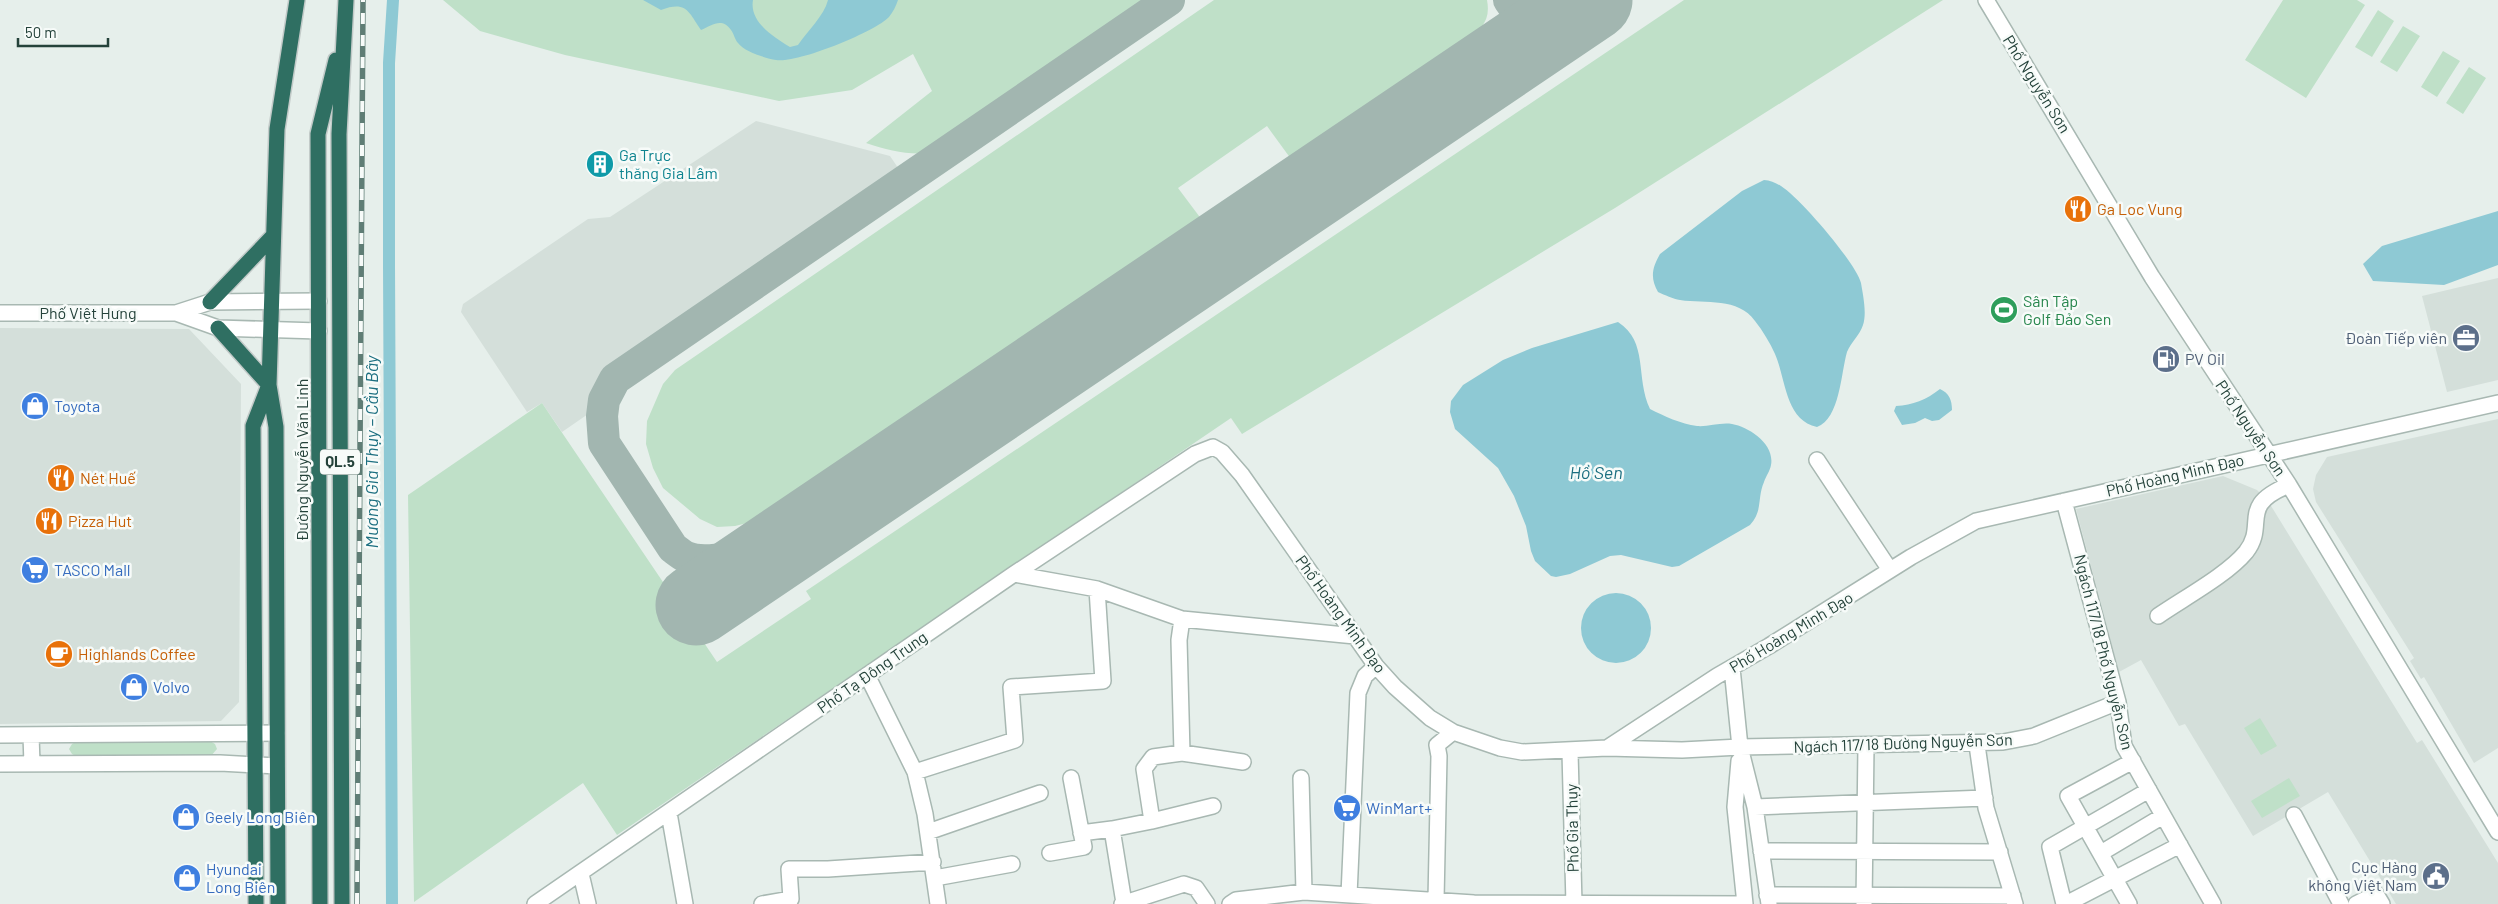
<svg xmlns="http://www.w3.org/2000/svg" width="2498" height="904" font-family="Barlow,sans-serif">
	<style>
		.built { fill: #d4dfda }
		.green { fill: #bfe0c8 }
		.water { fill: #8ec9d4 }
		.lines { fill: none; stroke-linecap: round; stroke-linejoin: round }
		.canal { stroke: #8ec9d4; stroke-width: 12 }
		.taxiway { stroke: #a2b6b0; stroke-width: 32 }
		.runway { stroke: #a2b6b0; stroke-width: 81 }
		.minor-casing { stroke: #a8b8b2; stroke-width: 18 }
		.highway-casing { stroke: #c2cac8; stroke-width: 18 }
		.minor { stroke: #fff; stroke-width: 15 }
		.highway { stroke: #2f6f62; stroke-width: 15 }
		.rail-casing { stroke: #5f7d75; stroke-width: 5.5 }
		.rail { stroke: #f7fbf9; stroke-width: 4; stroke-dasharray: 11; stroke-linecap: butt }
		.labels { text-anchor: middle; stroke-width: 5; stroke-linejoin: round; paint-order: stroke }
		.shield { fill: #f7fbf9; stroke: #637a73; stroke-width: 1 }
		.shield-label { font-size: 15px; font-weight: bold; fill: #24423a }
		.street-label { font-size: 16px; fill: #24423a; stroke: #f7fbf9 }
		.culture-label { font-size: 16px; fill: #0d838f; stroke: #f7fbf9; text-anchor: start }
		.food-label { font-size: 16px; fill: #c56008; stroke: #f7fbf9; text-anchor: start }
		.leisure-label { font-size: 16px; fill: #27864d; stroke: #f7fbf9; text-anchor: start }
		.service-label { font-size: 16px; fill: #4e5e75; stroke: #f7fbf9; text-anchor: end }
		.shop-label { font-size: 16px; fill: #366cbe; stroke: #f7fbf9; text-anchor: start }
		.water-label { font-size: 18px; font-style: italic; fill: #1c6f80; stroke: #f7fbf9 }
	</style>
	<rect width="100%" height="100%" fill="#e6efeb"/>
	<!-- built -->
	<path class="built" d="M756,121L890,156L913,190L562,432L542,403L527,412L461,312L463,304L588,219L610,217Z
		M2498,278V380L2447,392L2422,296Z
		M0,328L189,329L241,384L239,702L221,721L0,724Z
		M2498,419V748L2474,763L2424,677L2421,679L2410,661L2414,658L2316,502L2313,489L2316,475L2327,457Z
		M2223,476L2257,490L2268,501L2417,743L2422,740L2498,863V904H2396L2328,792L2253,836L2185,724L2179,726L2141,660L2119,672L2076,509Z"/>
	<!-- green -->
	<path class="green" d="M443,0H1158L937,152C911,156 890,151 866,143L932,91L913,54L852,90L779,101L565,55L480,31Z
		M1214,0H1487C1491,21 1481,28 1467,42L1291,159L1267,126L1178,188L1202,220L755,521L735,526L717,527L700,519L663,488L653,468L646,444L647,421L663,384L675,370Z
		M1684,0H1943L1615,208L1242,434L1231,418L617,835L583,783L414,902L408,495L542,403L717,662L811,599L806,591Z
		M2283,0H2357L2365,5L2306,98L2245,60Z
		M2378,10L2394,21L2372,57L2355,47Z
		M2403,26L2420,36L2397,72L2380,62Z
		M2443,51L2460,61L2437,97L2421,87Z
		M2469,67L2486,78L2463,114L2446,103Z
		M2260,718L2277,746L2261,755L2244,728Z
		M77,741H210L215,744L217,749L210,757H77L72,754L69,749L72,744Z
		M2289,778L2300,796L2262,818L2251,801Z"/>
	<!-- water -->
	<path class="water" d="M643,0H753C749,22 774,37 790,47L798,45C808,30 824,16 828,0H898C896,6 893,12 889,17C875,32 796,64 776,60C765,58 745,52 738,43C735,40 734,34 731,30C722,17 712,25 701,30C689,13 687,0 661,10Z
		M1764,180C1770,180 1776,183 1781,186C1800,198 1856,263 1861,283C1863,295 1867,313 1863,325C1860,335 1851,342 1847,352C1841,372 1840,419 1817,427C1785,420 1786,379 1775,354C1770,343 1763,331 1755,321C1738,297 1706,304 1680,300C1673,299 1665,295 1658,292C1650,278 1652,268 1660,254L1742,191Z
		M2498,211V265L2444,285L2373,281L2363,264L2382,246Z
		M1618,322C1649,342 1635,377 1650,409C1664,416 1681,424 1697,426C1708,427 1721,422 1732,424C1749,427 1775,444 1771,465C1770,471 1766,476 1764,482C1757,498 1763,511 1750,525L1679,566L1672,567L1621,555L1610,556L1570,574L1556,577L1551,576L1535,561L1531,551L1526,526L1514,496L1498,468L1455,429L1450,412L1451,401L1463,385L1503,360L1532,348Z
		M1940,389C1949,393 1952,400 1952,410L1939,420L1932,421L1925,418L1915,423L1902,425L1894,411L1896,406C1913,405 1926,400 1940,389Z
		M1581 628a35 35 0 1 1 70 0a35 35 0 1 1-70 0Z"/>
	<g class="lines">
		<!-- canal -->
		<path class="canal" d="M392,904L389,265V63L393,0"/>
		<!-- taxiway -->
		<path class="taxiway" d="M1509,0L1536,38
			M790,541C765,548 711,568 686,557C682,555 677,551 673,548L604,443L602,416L604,400L615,379L1169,0"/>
		<!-- runway -->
		<path class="runway" d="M696,605L1592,0"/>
		<defs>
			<path id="minor" d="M1986,0L2152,277L2289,485L2498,832
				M0,313H176L210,302L319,301
				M176,313L218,328L319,331
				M1817,460L1890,570
				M2064,501L2118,702L2124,746L2213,904
				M1014,574L1097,589L1182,619L1355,636
				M2158,616C2184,598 2227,575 2246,552C2268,524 2237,506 2289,485
				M1732,668L1740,747L1755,807L1769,904
				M867,675L915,772L925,814L938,904
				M0,735L277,733
				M31,735L32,764
				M1977,745L1986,808L2015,904
				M1607,748L1682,750L1740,747L2003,742L2034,736L2118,702
				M1570,752L1574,904
				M1182,753L1243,762
				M1739,761L1735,807L1745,904
				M0,764L220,763L277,766
				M915,772L1015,740L1011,687L1103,681L1097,589
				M1301,778L1304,892
				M1755,807L1985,798
				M669,813L685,904
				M2294,815L2341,904
				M1152,821L1213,806
				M928,832L1040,793
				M1081,833L1112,829
				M1761,851L2000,852
				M1050,853L1084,847L1071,778
				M2101,853L2163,816
				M581,874L588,904
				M935,878L1012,864
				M1349,895L1358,693L1365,676L1376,666
				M1767,895L2013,896
				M1436,900L1439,756L1437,745L1453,732
				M1124,903L1112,829L1152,821L1144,769L1153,757L1182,753L1179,640L1182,619
				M535,904L1014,574L1195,454L1213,447L1222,452L1242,475L1376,666L1395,687L1430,718L1453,732L1500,748L1522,752L1607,748L1717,676L1769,646L1911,557L1976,521L2498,403
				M762,904L791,899L789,869H828L933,862
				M1122,904L1184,884L1196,888L1207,904
				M1230,904L1236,900L1304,892L1474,903L1745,904
				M1864,904L1866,746
				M2064,904L2050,847L2149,790
				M2066,904L2180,845
				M2129,904L2068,796L2133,761
				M2356,904L2376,894L2382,904"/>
			<path id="highway" d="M210,302L273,236
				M218,328L269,385L276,427L278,904
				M256,904L253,426L269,385L277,129L297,0
				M320,904L318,134L336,60
				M342,904L339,134L346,0"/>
		</defs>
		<!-- minor casing -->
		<use href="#minor" class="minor-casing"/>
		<!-- highway casing -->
		<use href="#highway" class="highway-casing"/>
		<!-- minor -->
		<use href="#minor" class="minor"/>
		<!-- highway -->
		<use href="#highway" class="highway"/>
		<defs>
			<path id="rail" d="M357,904L363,0"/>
		</defs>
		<!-- rail casing -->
		<use href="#rail" class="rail-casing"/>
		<!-- rail -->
		<use href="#rail" class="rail"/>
	</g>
	<!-- icons -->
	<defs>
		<symbol id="building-disc" viewBox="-11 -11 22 22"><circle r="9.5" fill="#0f9aa8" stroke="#f7fbf9"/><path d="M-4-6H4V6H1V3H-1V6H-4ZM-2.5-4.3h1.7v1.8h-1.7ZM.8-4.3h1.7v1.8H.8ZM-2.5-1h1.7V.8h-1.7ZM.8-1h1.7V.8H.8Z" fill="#fff"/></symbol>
		<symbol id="restaurant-disc" viewBox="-11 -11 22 22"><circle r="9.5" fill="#e8710a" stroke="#f7fbf9"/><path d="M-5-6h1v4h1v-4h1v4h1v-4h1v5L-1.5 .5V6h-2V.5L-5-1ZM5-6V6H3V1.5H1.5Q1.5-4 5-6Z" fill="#fff"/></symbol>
		<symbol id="stadium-disc" viewBox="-11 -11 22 22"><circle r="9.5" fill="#2e9e5b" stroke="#f7fbf9"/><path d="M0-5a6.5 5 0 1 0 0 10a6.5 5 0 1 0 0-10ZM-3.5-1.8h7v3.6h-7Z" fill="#fff"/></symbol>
		<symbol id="office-disc" viewBox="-11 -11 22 22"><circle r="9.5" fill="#5c6f8a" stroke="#f7fbf9"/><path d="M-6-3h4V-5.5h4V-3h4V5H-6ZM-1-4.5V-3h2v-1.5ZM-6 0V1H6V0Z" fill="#fff"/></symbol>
		<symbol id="fuel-disc" viewBox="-11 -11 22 22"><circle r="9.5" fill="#5c6f8a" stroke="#f7fbf9"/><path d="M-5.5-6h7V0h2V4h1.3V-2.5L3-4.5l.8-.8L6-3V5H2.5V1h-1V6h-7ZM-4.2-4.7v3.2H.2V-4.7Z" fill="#fff"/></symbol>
		<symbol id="shop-disc" viewBox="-11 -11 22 22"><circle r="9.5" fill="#3f7fe0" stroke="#f7fbf9"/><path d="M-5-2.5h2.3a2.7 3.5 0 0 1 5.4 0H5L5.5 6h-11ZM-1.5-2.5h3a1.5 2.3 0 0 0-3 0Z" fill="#fff"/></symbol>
		<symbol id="supermarket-disc" viewBox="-11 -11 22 22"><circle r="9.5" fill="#3f7fe0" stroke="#f7fbf9"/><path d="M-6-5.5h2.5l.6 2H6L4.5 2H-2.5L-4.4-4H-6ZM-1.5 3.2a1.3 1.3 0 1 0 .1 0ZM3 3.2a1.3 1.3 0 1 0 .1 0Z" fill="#fff"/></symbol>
		<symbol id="cafe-disc" viewBox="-11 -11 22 22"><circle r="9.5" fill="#e8710a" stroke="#f7fbf9"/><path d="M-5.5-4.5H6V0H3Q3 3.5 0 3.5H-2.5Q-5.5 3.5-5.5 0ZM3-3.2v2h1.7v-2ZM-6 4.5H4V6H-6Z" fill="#fff"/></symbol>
		<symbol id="civic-disc" viewBox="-11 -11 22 22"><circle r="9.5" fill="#5c6f8a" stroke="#f7fbf9"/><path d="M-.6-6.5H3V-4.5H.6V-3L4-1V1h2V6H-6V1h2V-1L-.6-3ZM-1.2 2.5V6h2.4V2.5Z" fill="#fff"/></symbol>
	</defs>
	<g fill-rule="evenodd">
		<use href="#building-disc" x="584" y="148" width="32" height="32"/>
		<use href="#restaurant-disc" x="2062" y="193" width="32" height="32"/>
		<use href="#stadium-disc" x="1988" y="294" width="32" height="32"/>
		<use href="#office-disc" x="2450" y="322" width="32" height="32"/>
		<use href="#fuel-disc" x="2150" y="343" width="32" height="32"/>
		<use href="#shop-disc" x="19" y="390" width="32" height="32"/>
		<use href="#restaurant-disc" x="45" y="462" width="32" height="32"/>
		<use href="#restaurant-disc" x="33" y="505" width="32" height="32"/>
		<use href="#supermarket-disc" x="19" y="554" width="32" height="32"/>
		<use href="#cafe-disc" x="43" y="638" width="32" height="32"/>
		<use href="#shop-disc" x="118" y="671" width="32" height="32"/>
		<use href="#supermarket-disc" x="1331" y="792" width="32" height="32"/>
		<use href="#shop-disc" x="170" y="801" width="32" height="32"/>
		<use href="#civic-disc" x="2420" y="860" width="32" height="32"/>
		<use href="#shop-disc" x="171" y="862" width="32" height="32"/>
	</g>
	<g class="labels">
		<!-- shield labels -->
		<rect class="shield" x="320" y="449.5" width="40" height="25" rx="4"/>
		<g class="shield-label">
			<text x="340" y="467">QL.5</text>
		</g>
		<!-- street labels -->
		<g class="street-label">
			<text transform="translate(2037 84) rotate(58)" y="6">Phố Nguyễn Sơn</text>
			<text x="88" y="319">Phố Việt Hưng</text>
			<text transform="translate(2251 428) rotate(56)" y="6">Phố Nguyễn Sơn</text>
			<text transform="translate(302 460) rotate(-90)" y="6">Đường Nguyễn Văn Linh</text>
			<text transform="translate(2175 475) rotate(-13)" y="6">Phố Hoàng Minh Đạo</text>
			<text transform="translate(1341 614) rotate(54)" y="6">Phố Hoàng Minh Đạo</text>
			<text transform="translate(1791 632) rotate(-31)" y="6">Phố Hoàng Minh Đạo</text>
			<text transform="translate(2104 652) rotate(76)" y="6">Ngách 117/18 Phố Nguyễn Sơn</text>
			<text transform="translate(872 672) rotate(-35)" y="6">Phố Tạ Đông Trung</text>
			<text transform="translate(1903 743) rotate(-2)" y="6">Ngách 117/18 Đường Nguyễn Sơn</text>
			<text transform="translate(1572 828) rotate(-91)" y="6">Phố Gia Thụy</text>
		</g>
		<!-- culture labels -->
		<g class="culture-label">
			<text x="619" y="161">Ga Trực<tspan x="619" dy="18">thăng Gia Lâm</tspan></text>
		</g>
		<!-- food labels -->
		<g class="food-label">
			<text x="2097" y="215">Ga Loc Vung</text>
			<text x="80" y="484">Nét Huế</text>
			<text x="68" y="527">Pizza Hut</text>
			<text x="78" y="660">Highlands Coffee</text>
		</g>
		<!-- leisure labels -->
		<g class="leisure-label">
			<text x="2023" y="307">Sân Tập<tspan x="2023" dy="18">Golf Đảo Sen</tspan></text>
		</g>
		<!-- service labels -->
		<g class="service-label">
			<text x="2447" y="344">Đoàn Tiếp viên</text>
			<text x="2185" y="365" text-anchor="start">PV Oil</text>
			<text x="2417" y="873">Cục Hàng<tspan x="2417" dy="18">không Việt Nam</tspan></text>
		</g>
		<!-- shop labels -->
		<g class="shop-label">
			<text x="54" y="412">Toyota</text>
			<text x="54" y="576">TASCO Mall</text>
			<text x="153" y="693">Volvo</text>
			<text x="1366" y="814">WinMart+</text>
			<text x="205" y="823">Geely Long Biên</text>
			<text x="206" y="875">Hyundai<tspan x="206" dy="18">Long Biên</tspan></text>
		</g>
		<!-- water labels -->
		<g class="water-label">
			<text transform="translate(372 452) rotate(-90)" y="6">Mương Gia Thụy – Cầu Bây</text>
			<text x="1596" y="479">Hồ Sen</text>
		</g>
	</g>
	<!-- scale -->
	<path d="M18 38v8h90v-8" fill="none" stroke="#24423a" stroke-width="2.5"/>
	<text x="25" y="38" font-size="15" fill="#24423a" stroke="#f7fbf9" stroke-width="4" paint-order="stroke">50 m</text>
</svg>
